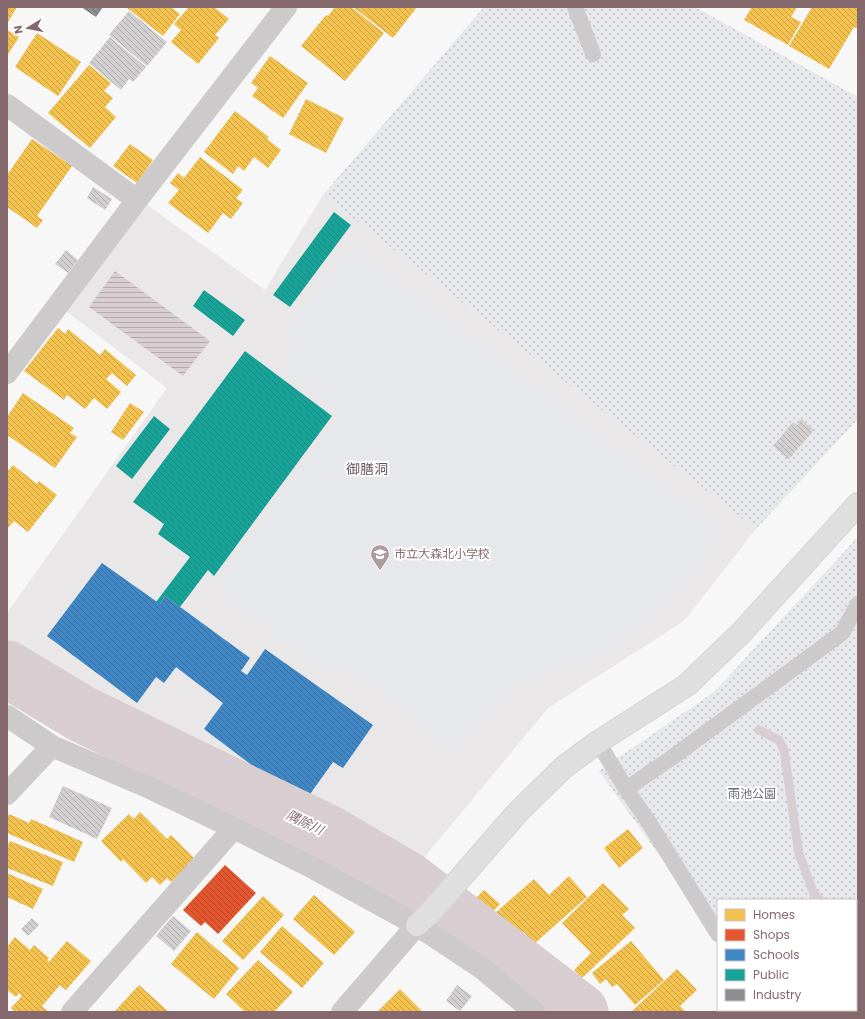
<svg xmlns="http://www.w3.org/2000/svg" width="865" height="1019" font-family="Poppins,'Noto Sans JP',sans-serif">
	<style>
		.built { fill: #e9e7e7 }
		.grass { fill: url(#grass-dots) }
		.garden { fill: #e7e8eb }
		.water { fill: url(#water-rules) }
		.homes { fill: url(#homes-back-hatch) }
		.shops { fill: url(#shops-back-hatch) }
		.schools { fill: url(#schools-back-hatch) }
		.public { fill: url(#public-back-hatch) }
		.industry { fill: url(#industry-back-hatch) }
		.lines { fill: none; stroke-linecap: round; stroke-linejoin: round }
		.stream { stroke: #d8ced1; stroke-width: 9 }
		.river { stroke: #d8ced1; stroke-width: 57 }
		.building { fill: url(#building-back-hatch) }
		.secondary-casing { stroke: #d6d4d4; stroke-width: 24 }
		.lane { stroke: #cccacb; stroke-width: 16 }
		.street { stroke: #cccacb; stroke-width: 22 }
		.secondary { stroke: #e0dfdf; stroke-width: 22 }
		.labels { text-anchor: middle; stroke-width: 4; stroke-linejoin: round; paint-order: stroke }
		.poi-label { font-size: 12px; fill: #86696d; stroke: #fff; text-anchor: start }
		.park-label { font-size: 12px; fill: #6c687d; stroke: #fff }
		.water-label { font-size: 13px; font-style: italic; fill: #886a74; stroke: #fff }
		.quarter-label { font-size: 14px; fill: #6b575a; stroke: #fff }
	</style>
	<defs>
		<pattern id="grass-dots" width="8" height="8" patternUnits="userSpaceOnUse"><rect width="8" height="8" fill="#e7e8eb"/><path d="M2 2h.1M6 6h.1" fill="none" stroke="#c1c0c3" stroke-width="1.8" stroke-linecap="round"/></pattern>
		<pattern id="water-rules" width="6" height="5" patternUnits="userSpaceOnUse"><rect width="6" height="5" fill="#d8ced1"/><path d="M0 2.5h6" fill="none" stroke="#b5abae"/></pattern>
		<pattern id="homes-back-hatch" width="6" height="6" patternUnits="userSpaceOnUse"><rect width="6" height="6" fill="#f2c14e"/><path d="M-1 5l2 2M0 0l6 6M5-1l2 2" fill="none" stroke="#caa145"/></pattern>
		<pattern id="shops-back-hatch" width="6" height="6" patternUnits="userSpaceOnUse"><rect width="6" height="6" fill="#e4572e"/><path d="M-1 5l2 2M0 0l6 6M5-1l2 2" fill="none" stroke="#b5492b"/></pattern>
		<pattern id="schools-back-hatch" width="6" height="6" patternUnits="userSpaceOnUse"><rect width="6" height="6" fill="#3f88c5"/><path d="M-1 5l2 2M0 0l6 6M5-1l2 2" fill="none" stroke="#396e9c"/></pattern>
		<pattern id="public-back-hatch" width="6" height="6" patternUnits="userSpaceOnUse"><rect width="6" height="6" fill="#17a398"/><path d="M-1 5l2 2M0 0l6 6M5-1l2 2" fill="none" stroke="#1a8980"/></pattern>
		<pattern id="industry-back-hatch" width="6" height="6" patternUnits="userSpaceOnUse"><rect width="6" height="6" fill="#8d8d92"/><path d="M-1 5l2 2M0 0l6 6M5-1l2 2" fill="none" stroke="#747276"/></pattern>
		<pattern id="building-back-hatch" width="6" height="6" patternUnits="userSpaceOnUse"><rect width="6" height="6" fill="#d1cfcf"/><path d="M-1 5l2 2M0 0l6 6M5-1l2 2" fill="none" stroke="#afacac"/></pattern>
	</defs>
	<rect width="100%" height="100%" fill="#f7f7f7"/>
	<!-- built -->
	<path class="built" d="M323,195L756,529L684,621L548,708L423,859L409,865L88,710L7,647V613L167,388L66,311L146,204L265,290Z"/>
	<!-- grass -->
	<path class="grass" d="M484,7H695L858,97V419L756,529L323,195Z
		M858,537V1012H777L773,1010H856V900H718V944L662,859L599,771L714,692Z"/>
	<!-- garden -->
	<path class="garden" d="M355,246L725,528L669,607L601,655L520,683L457,754L349,668L338,681L240,609L223,576L340,416L282,368L303,338L285,327Z"/>
	<!-- water -->
	<path class="water" d="M115,271L210,341L183,376L89,307Z"/>
	<!-- homes -->
	<path class="homes" d="M7,7H17L7,24Z
		M126,7H171L180,14L163,36Z
		M189,7L193,8L194,7H214L229,19L215,35L219,38L198,64L171,42L181,30L174,24Z
		M335,7H351L384,33L345,81L301,46L326,15L328,16Z
		M353,7H417L393,38Z
		M752,7H794L796,9L791,17L801,22L788,45L744,20Z
		M812,7H858V29L854,27L829,69L789,46Z
		M7,30L19,37L7,56Z
		M37,33L81,62L58,96L15,67Z
		M270,56L308,83L283,118L252,96L258,88L251,83Z
		M89,65L111,83L104,91L113,98L105,107L116,117L90,148L48,113Z
		M306,99L344,118L326,153L289,134Z
		M235,111L269,137L267,139L281,150L268,168L254,157L244,171L238,166L233,174L204,152Z
		M32,139L72,166L37,216L43,220L37,228L7,207V175Z
		M130,144L153,160L137,183L113,166Z
		M200,157L243,190L236,198L243,203L231,219L223,213L208,233L168,203L179,190L170,183L178,173L184,178Z
		M58,328L65,334L68,329L100,355L105,349L136,375L127,386L112,373L106,379L121,392L107,409L94,398L85,409L67,395L64,400L24,371Z
		M23,393L74,428L70,433L77,437L55,468L7,435V417Z
		M130,403L144,412L123,440L111,432Z
		M13,465L37,484L39,481L57,495L28,532L14,521L7,529V472Z
		M140,812L167,839L171,835L195,859L171,882L167,878L160,885L152,877L146,883L123,859L121,862L101,841L129,814L134,819Z
		M9,814L29,823L31,819L83,842L74,862L7,833V818Z
		M628,829L643,848L619,868L604,848Z
		M10,841L63,862L53,886L7,868V848Z
		M7,873L43,889L33,909L7,897Z
		M569,876L587,897L534,944L524,932L516,939L486,921L534,879L549,895Z
		M603,883L629,909L622,915L635,928L582,978L574,970L591,953L562,923Z
		M484,890L500,904L484,921L468,906Z
		M314,895L355,932L334,955L293,919Z
		M263,896L284,915L243,960L222,941Z
		M282,926L324,963L302,988L260,952Z
		M197,932L239,968L214,999L171,964Z
		M15,937L30,950L34,945L49,958L47,960L49,962L67,941L91,961L66,990L60,985L42,1006L49,1012H16L11,1008L22,996L19,993L16,997L7,990V947Z
		M631,941L664,980L635,1005L617,984L612,987L606,979L600,984L592,973Z
		M258,960L293,992L274,1012H245L226,994Z
		M677,969L697,990L680,1006L686,1012H631Z
		M139,985L169,1012H114Z
		M400,989L423,1012H377Z"/>
	<!-- shops -->
	<path class="shops" d="M225,865L256,893L218,934L205,922L201,926L183,910Z"/>
	<!-- schools -->
	<path class="schools" d="M102,563L160,604L165,596L250,658L241,671L247,675L265,649L373,725L343,768L333,762L303,804L204,729L223,703L176,667L164,683L156,677L137,703L47,636Z"/>
	<!-- public -->
	<path class="public" d="M334,212L351,225L290,307L273,295Z
		M204,290L245,320L233,336L193,306Z
		M245,351L332,416L214,576L208,570L180,607L165,596L160,604L156,602L190,557L158,534L164,524L133,502Z
		M154,416L170,429L132,479L116,466Z"/>
	<!-- industry -->
	<path class="industry" d="M81,7H103L96,17Z"/>
	<g class="lines">
		<!-- stream -->
		<path class="stream" d="M759,730L779,740L784,750L799,854L814,894L820,900
			M856,911L858,910"/>
		<!-- river -->
		<path class="river" d="M7,669L82,714L331,835L406,879L580,1012"/>
	</g>
	<!-- building -->
	<path class="building" d="M129,11L167,42L147,66L109,35Z
		M110,37L146,67L133,82L129,79L121,90L89,63Z
		M93,187L112,199L105,210L87,198Z
		M66,250L78,260L68,273L55,264Z
		M801,419L814,430L789,459L773,446L793,422L797,425Z
		M63,786L112,808L97,839L49,817Z
		M173,916L191,931L174,951L156,936Z
		M32,918L39,925L28,936L21,929Z
		M457,985L472,996L460,1011L446,1001Z"/>
	<g class="lines">
		<defs>
			<path id="secondary" d="M417,925L429,914L518,812L564,767L598,742L687,685L742,632L858,504"/>
		</defs>
		<!-- secondary casing -->
		<use href="#secondary" class="secondary-casing"/>
		<!-- lane -->
		<path class="lane" d="M575,7L593,54
			M598,742L626,789L648,821L718,934
			M626,789L670,759L842,633L858,604
			M793,1010L798,1012"/>
		<!-- street -->
		<path class="street" d="M7,105L137,200
			M7,373L137,200L286,7
			M7,716L52,746L152,789L234,828L315,869L417,925L483,969L534,1012
			M7,794L52,746
			M72,1012L234,828
			M342,1012L417,925"/>
		<!-- secondary -->
		<use href="#secondary" class="secondary"/>
	</g>
	<!-- icons -->
	<defs>
		<symbol id="school-pin" viewBox="-11 -11 22 30"><path d="M0 17L-7.5 6A9.5 9.5 0 1 1 7.5 6Z" fill="#ae9b9d" stroke="#fff"/><path d="M0-5L7-2L0 1L-7-2ZM-4 1L0 2.5L4 1V4Q0 6-4 4Z" fill="#fff"/></symbol>
	</defs>
	<g fill-rule="evenodd">
		<use href="#school-pin" x="369" y="543" width="22" height="30"/>
	</g>
	<g class="labels">
		<!-- poi labels -->
		<g class="poi-label">
			<text x="394" y="558">市立大森北小学校</text>
		</g>
		<!-- park labels -->
		<g class="park-label">
			<text x="752" y="798">雨池公園</text>
		</g>
		<!-- water labels -->
		<g class="water-label">
			<text transform="translate(305 822) rotate(26)" y="5">隅除川</text>
		</g>
		<!-- quarter labels -->
		<g class="quarter-label">
			<text x="367" y="474">御膳洞</text>
		</g>
	</g>
	<!-- border -->
	<rect width="865" height="1019" fill="none" stroke="#86696d" stroke-width="16"/>
	<!-- legend -->
	<rect x="717" y="899" width="140" height="112" fill="#ffffff" stroke="#cfc3c5"/>
	<rect x="725" y="909" width="20" height="12" fill="#f2c14e" stroke="#cfc3c5"/>
	<text x="753" y="919" font-size="12" fill="#86696d">Homes</text>
	<rect x="725" y="929" width="20" height="12" fill="#e4572e" stroke="#cfc3c5"/>
	<text x="753" y="939" font-size="12" fill="#86696d">Shops</text>
	<rect x="725" y="949" width="20" height="12" fill="#3f88c5" stroke="#cfc3c5"/>
	<text x="753" y="959" font-size="12" fill="#86696d">Schools</text>
	<rect x="725" y="969" width="20" height="12" fill="#17a398" stroke="#cfc3c5"/>
	<text x="753" y="979" font-size="12" fill="#86696d">Public</text>
	<rect x="725" y="989" width="20" height="12" fill="#8d8d92" stroke="#cfc3c5"/>
	<text x="753" y="999" font-size="12" fill="#86696d">Industry</text>
	<!-- north arrow -->
	<g transform="translate(28 28) rotate(260)" stroke="#ffffff" stroke-width="3" paint-order="stroke">
	<path d="M0-3L7 15L0 10L-7 15Z" fill="#86696d"/>
	<text y="-6" font-size="11" font-weight="bold" text-anchor="middle" fill="#86696d">N</text>
	</g>
</svg>
